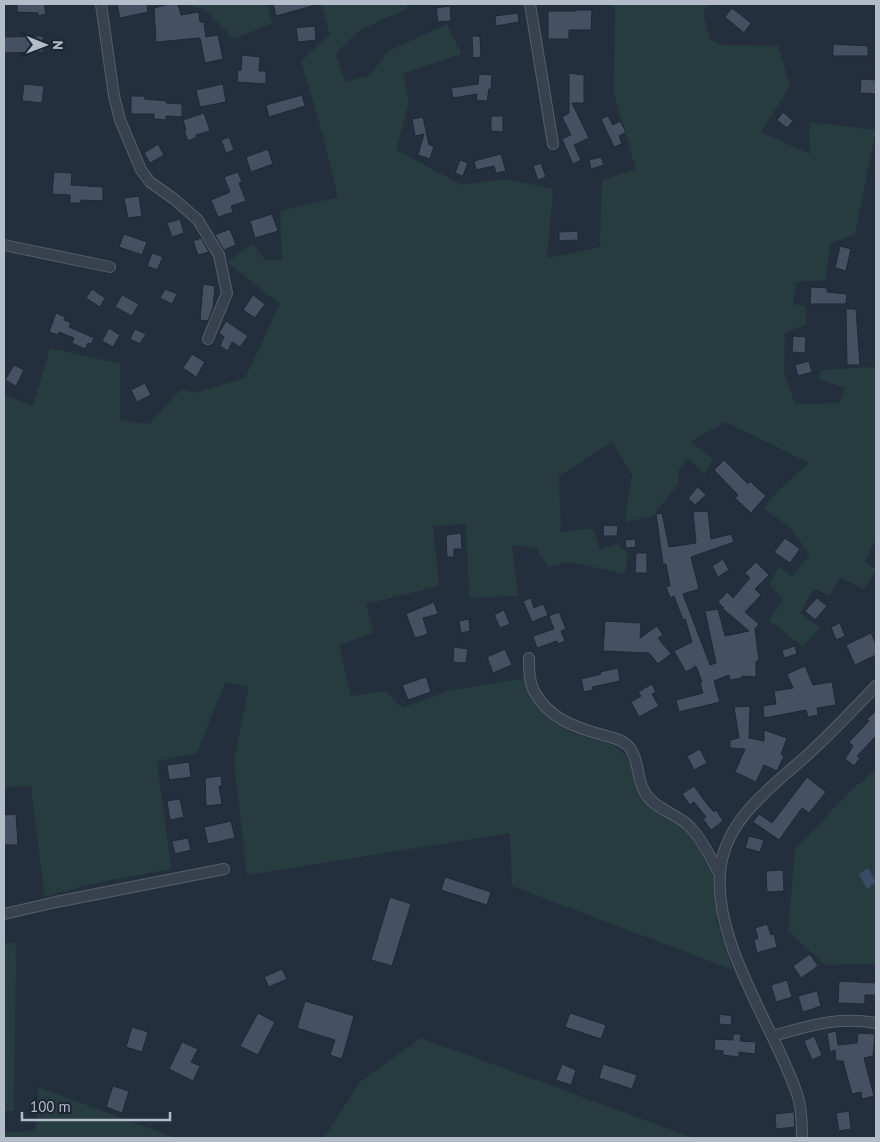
<svg xmlns="http://www.w3.org/2000/svg" width="880" height="1142" font-family="'PT Sans',sans-serif">
	<style>
		.green { fill: #263c3f }
		.water { fill: #394c67 }
		.building { fill: #455162; stroke: #1f2835 }
		.lines { fill: none; stroke-linecap: round; stroke-linejoin: round }
		.minor-casing { stroke: #565f6c; stroke-width: 12 }
		.minor { stroke: #38414e; stroke-width: 10 }
	</style>
	<rect width="100%" height="100%" fill="#242f3e"/>
	<!-- green -->
	<path class="green" d="M186,4H267L272,24L234,39L204,9L186,5Z
		M321,4H406L408,8L360,30L336,53L345,82L370,75L388,51L447,24L461,54L403,74L409,102L396,150L462,185L506,179L553,189L547,258L600,247L602,180L636,169L614,94L615,8L611,4H709L703,12L710,40L723,45L778,46L790,86L761,132L810,154L809,122L876,130L855,234L830,244L826,280L796,282L793,304L805,306L807,324L785,333L784,372L795,404L840,403L845,388L818,379L820,370L876,367V538L865,561L876,570L864,589L840,577L830,596L814,588L800,613L820,628L803,647L769,620L783,600L769,584L779,567L792,576L810,555L790,527L763,508L777,492L809,463L725,422L690,442L713,459L705,474L688,458L679,469L678,484L653,516L625,522L632,474L612,442L559,476L561,532L593,528L600,550L617,544L628,554L625,574L570,562L548,567L536,548L512,545L518,596L469,598L466,524L433,526L439,586L366,604L374,633L339,645L351,696L386,691L402,708L448,691L525,678L532,697L555,722L573,733L614,745L626,755L632,767L639,793L650,806L687,830L714,876L717,923L733,970L512,886L510,833L247,875L234,760L249,687L225,682L197,753L157,761L171,869L90,884L45,897L31,786L4,787V394L33,406L50,348L120,364V420L149,424L181,389L194,393L245,378L280,304L227,262L253,244L266,260L282,259L280,211L338,197L324,139L301,61L330,34Z
		M876,770V964L825,965L788,931L795,850L850,791Z
		M4,943H16L14,1111H4Z
		M421,1038L694,1138H324L360,1082Z
		M38,1087L175,1138H4V1132L36,1131Z"/>
	<!-- water -->
	<path class="water" d="M868,868L876,882L867,889L859,874Z"/>
	<!-- building -->
	<path class="building" d="M17,4H44L46,14L38,16V13L17,12Z
		M117,4H147L148,12L120,18Z
		M169,4H178L181,15L199,12L200,22H204L206,37L218,35L223,59L205,63L200,38L156,42L154,8Z
		M273,4H312V6L276,16Z
		M450,6L451,21L438,22L436,8Z
		M732,8L751,23L744,33L725,17Z
		M576,10H592L591,30H569V39H548V11H576Z
		M518,13L519,22L496,26L495,16Z
		M315,26L316,40L298,42L296,28Z
		M43,36L44,52L4,53V37Z
		M472,36H480L481,57L473,58Z
		M833,44L868,46V56H833Z
		M242,55L260,57L259,71H266V84L237,82L238,70H241Z
		M569,73L584,75V103H572L589,138L574,145L581,160L573,164L562,139L571,135L562,117L569,113Z
		M479,74L492,75L491,89H489L487,101L476,100L477,94L453,98L451,88L478,84Z
		M861,79L876,80V94L860,93Z
		M24,84L44,86L42,103L22,101Z
		M223,84L226,102L200,107L196,90Z
		M302,95L305,106L269,117L266,105Z
		M131,96H144L145,99L167,101L166,103L182,104V117L166,116V120L154,119V114H131Z
		M783,112L793,121L787,128L777,120Z
		M204,113L210,131L196,135L197,137L188,141L184,130H186L183,120Z
		M491,116H503V132L491,131Z
		M608,116L613,125L620,121L626,132L619,136L622,144L614,147L601,119Z
		M423,117L429,145L434,146L430,159L418,155L424,134L415,136L412,119Z
		M229,137L234,150L226,153L221,140Z
		M158,144L164,155L150,163L144,153Z
		M268,149L273,164L251,172L246,157Z
		M501,154L506,171L496,173L494,166L476,170L474,161Z
		M601,157L604,165L591,169L589,160Z
		M460,160L468,163L463,176L455,173Z
		M541,163L546,177L538,180L533,166Z
		M54,172L72,173L71,185L103,187V201L81,200V203H70V195L52,194Z
		M238,172L242,182L239,183L246,201L231,206L233,212L218,217L211,200L230,192L224,177Z
		M139,196L142,216L128,218L124,198Z
		M272,214L278,231L255,238L250,221Z
		M180,219L184,233L172,237L167,223Z
		M230,229L236,245L224,250L215,235Z
		M578,231V240L559,241V232Z
		M124,234L147,242L142,255L119,247Z
		M201,238L209,252L198,255L193,241Z
		M840,246L851,249L846,271L835,268Z
		M152,253L163,257L157,270L147,266Z
		M203,284L215,286L213,308L208,321L200,320Z
		M811,287L827,288V292L847,294L846,304H810Z
		M92,289L105,298L100,307L86,298Z
		M165,289L177,294L172,304L160,298Z
		M122,295L139,304L132,316L115,307Z
		M253,295L265,304L255,318L243,310Z
		M846,309H856L860,365H847Z
		M56,313L65,317L64,320L71,323L69,327L94,338L91,344L88,343L85,349L72,343L74,338L59,332L58,335L49,332Z
		M226,321L248,336L240,347L232,342L228,351L220,346L224,337L219,333Z
		M109,328L120,335L113,347L102,341Z
		M135,329L146,334L140,344L130,339Z
		M793,336L806,337L805,353L792,352Z
		M192,354L205,362L196,377L183,368Z
		M809,361L812,372L798,376L795,365Z
		M14,365L24,370L16,386L5,380Z
		M145,383L151,395L137,402L131,390Z
		M724,460L748,484L750,481L766,496L751,513L735,498L738,495L714,470Z
		M698,487L706,495L695,505L688,498Z
		M708,511L711,539L731,534L734,542L691,557L699,589L683,594L710,665L716,663L705,611L718,609L725,636L749,631L722,608H724L718,602L727,592L733,598L750,578L745,573L756,562L769,575L755,589L761,595L745,612L759,624L755,629L759,661H756V677L742,676V678L730,680L729,675L714,681L720,702L679,712L676,700L703,693L700,683L702,682L696,666L686,672L674,651L692,642L685,619L683,620L674,596L670,598L666,587L670,586L666,564H663L656,514L662,513L669,547L696,543L693,512Z
		M604,525L618,526L617,536H603Z
		M461,533L462,549H454V557H447L446,535Z
		M785,538L800,549L790,563L774,552Z
		M635,539L636,547L626,548L625,540Z
		M636,553H647V573H635Z
		M723,559L729,570L718,577L712,566Z
		M531,598L534,608L543,604L548,615L532,622L523,601Z
		M817,598L827,606L815,620L805,611Z
		M434,602L438,614L423,618L428,634L415,638L406,614Z
		M504,610L510,624L500,628L494,615Z
		M559,612L566,629L561,631L565,641L558,644L557,641L537,648L533,636L554,629L549,616Z
		M469,619L470,631L461,633L459,621Z
		M605,621L641,623L640,638L657,626L663,635L658,638L671,654L658,664L649,653L603,651Z
		M840,623L845,636L836,640L831,627Z
		M871,633L876,644V655L855,665L846,645Z
		M795,646L797,654L784,658L782,650Z
		M454,647L468,649L466,663L453,662Z
		M505,649L512,665L493,673L487,657Z
		M805,666L813,685L832,682L836,705L817,708L818,715L808,717L806,710L764,718L763,706L776,704L774,691L793,688L787,674Z
		M618,668L620,681L592,687L593,690L584,692L581,679L601,674L600,672Z
		M426,677L431,692L408,700L402,685Z
		M652,684L656,692L652,694L659,706L639,717L631,702L641,696L638,692Z
		M750,706L749,738L764,741V730L787,738L781,754L784,756L777,771L764,765L756,782L735,772L745,749L730,748V740L739,738L734,707Z
		M876,711V736L857,756L860,758L854,766L845,759L853,746L849,742L869,721L867,719Z
		M700,749L707,763L694,770L687,756Z
		M189,762L191,777L169,780L167,765Z
		M221,776L222,786H219L222,804L206,806L205,778Z
		M807,777L826,792L809,813L802,808L779,840L753,822L759,814L772,823Z
		M694,786L707,804L714,812L716,810L723,821L711,830L703,819L706,817L694,802L690,805L682,794Z
		M180,799L184,817L170,820L167,801Z
		M16,814L18,845H4V815Z
		M231,821L235,838L208,844L204,827Z
		M749,836L764,840L760,852L745,848Z
		M188,838L191,850L175,854L172,841Z
		M783,870L784,891L767,892L766,871Z
		M445,877L491,892L487,905L441,890Z
		M390,897L411,904L392,966L371,960Z
		M767,924L771,935L774,934L777,947L757,953L754,940L758,938L755,928Z
		M810,954L818,966L801,978L793,966Z
		M282,969L287,979L269,987L264,977Z
		M787,980L792,997L776,1002L771,985Z
		M839,981L876,983V995H865V1004L838,1003Z
		M817,991L821,1006L803,1012L798,996Z
		M305,1001L354,1016L342,1059L330,1055L335,1040L297,1028Z
		M258,1013L275,1022L258,1055L240,1046Z
		M570,1013L606,1025L601,1039L565,1027Z
		M720,1014L732,1016L731,1025L719,1024Z
		M132,1027L148,1032L142,1052L126,1047Z
		M836,1031L838,1045L857,1043L858,1033L875,1034L873,1056L864,1058L874,1096L862,1099L861,1092L852,1094L843,1061H836L835,1050L830,1052L827,1033Z
		M733,1034H741L740,1041L756,1042L755,1054L739,1052V1057L723,1055V1051L714,1050L715,1039L733,1040Z
		M814,1036L822,1055L812,1060L804,1041Z
		M182,1042L198,1049L191,1062L200,1066L193,1081L169,1069Z
		M562,1064L576,1070L571,1085L556,1080Z
		M603,1064L637,1075L632,1089L599,1078Z
		M113,1086L129,1091L122,1113L106,1107Z
		M849,1111L851,1129L839,1131L836,1113Z
		M794,1112L795,1127L776,1129L775,1114Z"/>
	<g class="lines">
		<defs>
			<path id="minor" d="M101,4L114,96L120,120L141,170L150,182L174,199L198,220L219,255L227,293L208,339
				M530,4L553,144
				M4,245L110,267
				M529,658C529,669 529,681 534,691C548,718 576,728 603,735C612,738 623,739 630,748C640,762 636,780 646,794C656,810 679,814 691,828C703,841 711,859 720,874
				M4,914L56,902L224,869
				M772,1036C810,1026 837,1016 876,1023
				M802,1138C802,1125 802,1110 798,1097C788,1066 772,1037 758,1007C739,967 717,920 720,874C723,816 780,782 818,745C838,726 857,706 876,686"/>
		</defs>
		<!-- minor casing -->
		<use href="#minor" class="minor-casing"/>
		<!-- minor -->
		<use href="#minor" class="minor"/>
	</g>
	<!-- border -->
	<rect width="880" height="1142" fill="none" stroke="#b4bcc9" stroke-width="10"/>
	<!-- north arrow -->
	<g transform="translate(45 45) rotate(91)" stroke="#1d2633" stroke-width="4" paint-order="stroke">
	<path d="M0-4L9 19L0 12L-9 19Z" fill="#b4bcc9"/>
	<text y="-8" font-size="14" font-weight="bold" text-anchor="middle" fill="#b4bcc9">N</text>
	</g>
	<!-- scale -->
	<path d="M22 1112v8h148v-8" fill="none" stroke="#b4bcc9" stroke-width="2.5"/>
	<text x="30" y="1112" font-size="15" fill="#b4bcc9" stroke="#1d2633" stroke-width="4" paint-order="stroke">100 m</text>
</svg>
